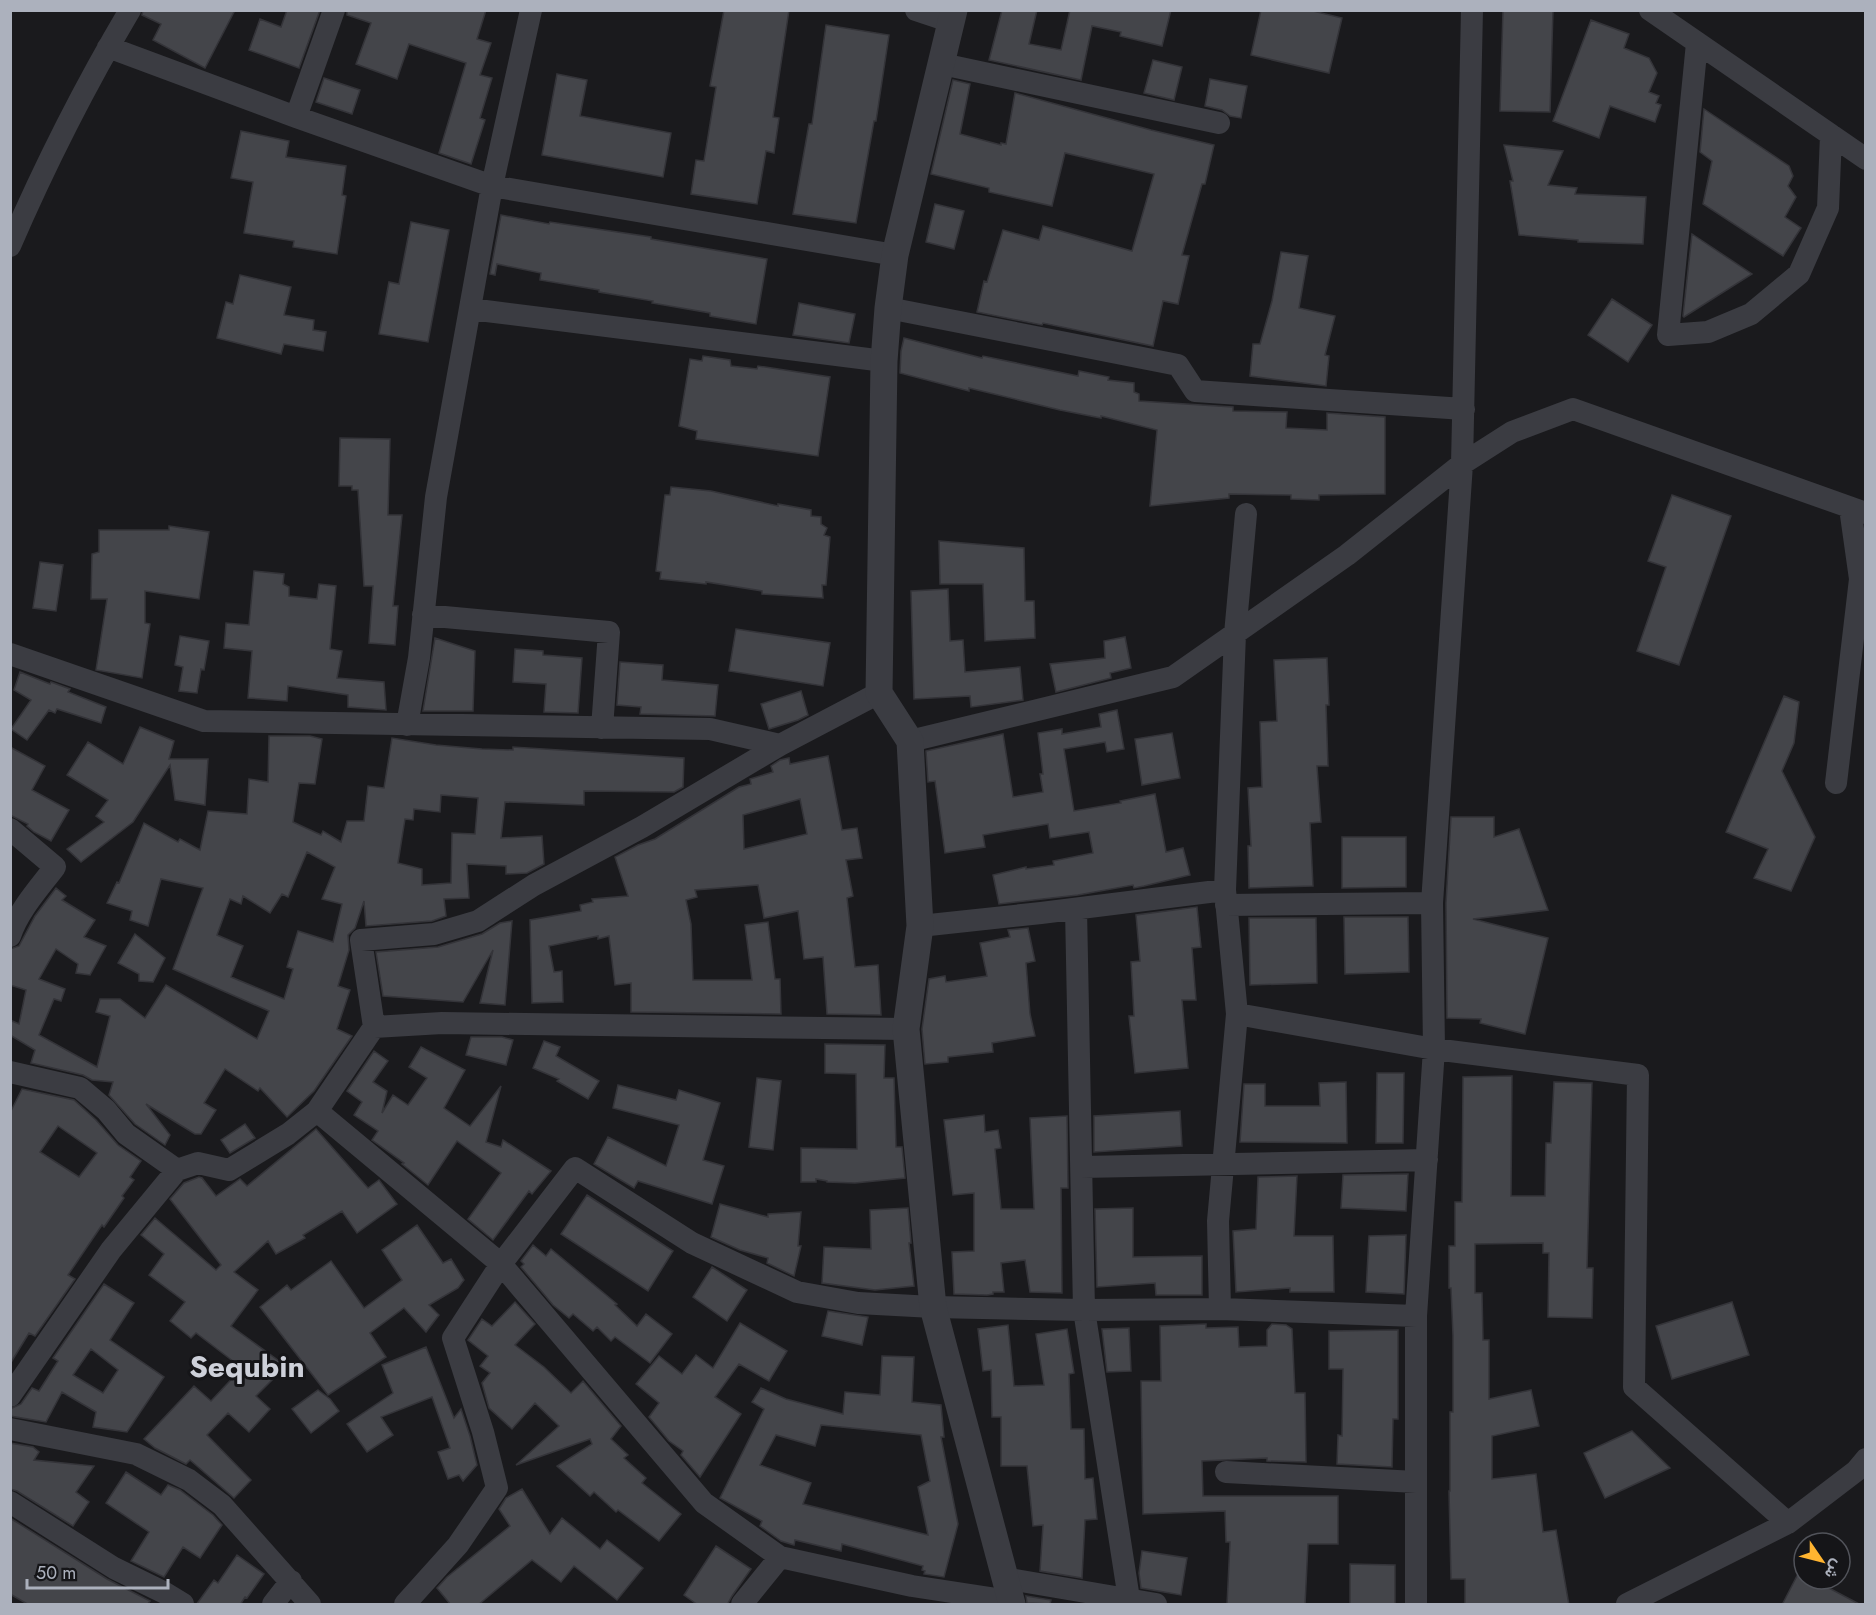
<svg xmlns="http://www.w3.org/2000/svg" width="1876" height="1615" font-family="Jost,Vazirmatn,sans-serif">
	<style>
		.building { fill: #44454a; stroke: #343439; stroke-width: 1.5; fill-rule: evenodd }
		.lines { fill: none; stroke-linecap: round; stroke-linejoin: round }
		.minor { stroke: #3b3c42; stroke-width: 22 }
		.tertiary { stroke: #3b3c42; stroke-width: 27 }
		.labels { text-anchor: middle; stroke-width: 6; stroke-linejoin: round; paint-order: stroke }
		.district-label { font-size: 30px; font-weight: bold; fill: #cdd0d9; stroke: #151518 }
	</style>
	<rect width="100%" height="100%" fill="#1a1a1d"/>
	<!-- building -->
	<path class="building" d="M143,10H235L205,68L153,40L161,24L142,15Z
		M287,10H320L299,68L249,50L260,19L281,27Z
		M347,10H486L477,39L491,43L480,75L492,78L480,118L485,120L471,164L439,153L466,63L409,44L397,79L356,64L371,23L347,15Z
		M724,10H789L773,117L779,118L774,153L766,151L757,204L691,194L696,160L704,161L716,87L710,86Z
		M1002,10H1037L1029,44L1061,50L1070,10H1171L1162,46L1120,36L1121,32L1092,26L1081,80L989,60Z
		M1261,10H1309L1342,18L1329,73L1251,55Z
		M1503,10H1553L1550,112L1500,111Z
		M1591,20L1629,34L1624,48L1649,58L1657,73L1649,92L1659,96L1656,103L1661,105L1655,122L1610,106L1599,138L1553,121Z
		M826,25L889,35L876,121H874L856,223L793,214L809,124H812Z
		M1153,60L1182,67L1174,100L1144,93Z
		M557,74L587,80L580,116L671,133L663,177L542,155Z
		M324,78L360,90L352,114L316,102Z
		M1210,79L1247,86L1241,118L1230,116L1222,110L1205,106Z
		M953,80L970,84L960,134L1001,145V143L1006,144L1015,93L1151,130L1214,145L1205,184H1202L1182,255L1189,256L1178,304L1163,301L1153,346L1043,323L1042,325L977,312L984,281L987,282L1003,230L1039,240L1043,226L1132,251L1154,174L1065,153L1052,206L989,192V188L931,174Z
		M1704,109L1789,166L1793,176L1788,186L1796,197L1785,217L1801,228L1783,256L1703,204L1712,161L1700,152Z
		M241,131L289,141L286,157L346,166L342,195L346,196L337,254L293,247L294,241L244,233L253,182L231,178Z
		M1504,145L1563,151L1548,185L1577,188L1575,194L1646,197L1643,244L1578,242V240L1519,235L1510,181H1513Z
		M935,204L964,211L954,249L926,242Z
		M501,215L549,224L550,222L651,237V239L767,259L756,324L710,316V313L652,303L653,301L599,292V290L540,280L541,273L497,264L495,275L490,274Z
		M411,222L449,230L428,342L379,334L389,282L399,284Z
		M1692,234L1752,274L1684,317L1683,316Z
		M1281,252L1308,256L1299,308L1335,316L1325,355L1329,356L1326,386L1250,376L1253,344H1260L1272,301Z
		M240,275L291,287L284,315L314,320L313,330L326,332L323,351L284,344L281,354L217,338L226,302L233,304Z
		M1612,299L1652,325L1628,362L1588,335Z
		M799,303L855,314L849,343L793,335Z
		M904,338L982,358L983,356L1078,376L1079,371L1109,377L1108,380L1134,383V392L1139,394V401L1233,407V411L1287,412L1286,428L1327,430V413L1385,417V494L1319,495V500L1291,499V495L1229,494V498L1150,506L1157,430L1101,416V418L1060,410L969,388V391L900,373L901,351Z
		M703,356L730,360L731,366L757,369L758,366L830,377L818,456L696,439L697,431L679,426L690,359L702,361Z
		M340,438L390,439L388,515H402L393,606H398L395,645L369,643L373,586H364L358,490H352V486H339Z
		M671,487L711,491L778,506V504L811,510V516L821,517V524L827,528L824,535L830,537L826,585H822L823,598L762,594V591L706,582V584L660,579L661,572L656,571L665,495H670Z
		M1672,495L1731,516L1679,665L1637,651L1666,567L1648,561Z
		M169,526L209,532L199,599L145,591V623L150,624L142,678L96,670L107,599H91L92,554L99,552V530H169Z
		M939,541L1024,548L1025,601H1034L1035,638L985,641L983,584H940Z
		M40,562L63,565L56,611L33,608Z
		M254,571L284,574L283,584L289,587V596L317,599L319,584L336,586L330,649L342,651L337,678L384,682L386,710L348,707V695L288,686L287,701L248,698L252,651L224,648L226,623L249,625Z
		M948,589L950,641L963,640L965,672L1020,667L1023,700L971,707L970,696L914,699L911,591Z
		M736,629L830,643L823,686L729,671Z
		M180,636L209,641L204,670L201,669L197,693L179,691L183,667L175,665Z
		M1125,637L1131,668L1110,673L1111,678L1056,692L1050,664L1105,658L1104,641Z
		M435,638L475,651L473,711H423Z
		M515,649L543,651V655L582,658L578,713L544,712L546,684L513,682Z
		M1327,658L1329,705H1326L1328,766H1317L1321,822L1310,823L1313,886L1249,888L1248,846H1251L1248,788L1262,787L1260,722L1277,721L1274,660Z
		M620,662L663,665L662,680L718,685L715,716L640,714L641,707L617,705Z
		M20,672L50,684L51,682L70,689L68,692L106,707L101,723L57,709L55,713L49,710L27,740L11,729L31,700L14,690Z
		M801,691L808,715L798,720L769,729L761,704Z
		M1784,696L1799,702L1794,743L1782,771L1815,837L1791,891L1754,878L1768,849L1726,832Z
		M1117,710L1124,749L1107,752L1105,742L1064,749L1074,811L1121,803L1120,801L1155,794L1166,852L1183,848L1190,875L1144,886L1134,888L1133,885L1078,895L999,904L993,875L1026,867V869L1054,865L1053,861L1093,853L1089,832L1050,838L1048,824L983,835L985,847L945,853L935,781L928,782L926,751L1003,734L1013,797L1043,792L1040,774H1043L1038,733L1062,729V734L1101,727L1099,714Z
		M140,727L174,741L169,759H208L205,805L175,800L170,765L133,822L81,862L67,849L104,822L96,816L108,800L67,775L88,742L123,764Z
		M1172,733L1180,778L1142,785L1135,739Z
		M269,736H310L322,739L315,784L299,783L293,822L321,835L323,831L341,842L347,821H364L368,786L384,788L392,738L436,745L482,749L513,750V747L684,758L683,787L674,792L584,791V805L505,802L501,838L542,836L544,864L527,873L506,874V866L467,864L469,898L444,899L446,916L432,921L366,926L364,901L355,928L348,935L349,950L338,986L350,990L337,1029L352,1036L314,1091L287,1117L260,1088L258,1091L225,1069L204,1103L216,1110L201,1134H195L146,1104L170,1135L165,1145L135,1124L109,1095L113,1082L92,1080L83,1075L31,1063L35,1050L10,1035V1020L19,1024L26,990L10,985V949L19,946L35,916L56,888L66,896L62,900L95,920L84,937L106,946L90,975L76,973L78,964L56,949L39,979L65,989L61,1001L54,999L39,1035L97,1067L110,1016L96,1012L100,999H120L145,1018L166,985L257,1039L269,1011L173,969L203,888L161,879L148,926L130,920L132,911L107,903L117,882L119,883L144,823L178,842L180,839L200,850L208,811L247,814L249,779L268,782ZM441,795L478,798L475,834L452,833L451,883L422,885V869L398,863L405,819L413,820L414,809L440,812ZM307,852L335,867L322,899L342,904L333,942L298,931L287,967L293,969L284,999L231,977L243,946L217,935L230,899L241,904L243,896L270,913L282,894L288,897Z
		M10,747L45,766L32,790L69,810L51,841L34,832L27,826L28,824L10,815Z
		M828,756L842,830L857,828L862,858L846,860L853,896L847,898L855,967L878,965L881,1015L827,1014L823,957L804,959L798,911L764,918L758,885L695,890L697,897L686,900L691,924L693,980H752L745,925L768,922L775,979H780L781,1014L631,1012V983L615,985L609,936L598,939V936L549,946L554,972L562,971L563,1002L532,1003L530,920L581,911L580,905L593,902L592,899L628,896L615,857L638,845L655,839L739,787L751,784L750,779L773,772L771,766L780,760L789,758L790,764ZM800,799L807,834L744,849L743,815Z
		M1451,817H1494V837L1519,829L1548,910L1473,919L1548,938L1525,1034L1480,1023L1481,1019L1447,1018L1446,903Z
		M1342,837H1406V887L1342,888Z
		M1197,907L1201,947L1192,948L1196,1000H1182L1188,1068L1135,1073L1129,1016H1134L1131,962L1140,961L1136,915Z
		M1344,917H1408L1409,972L1345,974Z
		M1249,918H1316L1317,983L1250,985Z
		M512,921L505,1005L480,1003L493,950L463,1002L383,996L376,952L438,947L482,934L500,923Z
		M1028,928L1035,961L1026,963L1030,1014L1035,1036L992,1043L993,1052L948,1057V1062L925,1064L922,1029L929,979L945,976L946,982L987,976L980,943L1010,937L1008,930Z
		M135,934L165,958L153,982L139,981V974L118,963Z
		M471,1037H502L513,1040L506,1065L466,1055Z
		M544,1041L560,1047L556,1056L599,1081L588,1099L557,1081L559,1079L533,1068Z
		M825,1044L885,1045L884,1078H894L896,1147H902L905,1178L855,1183L827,1182V1181L816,1179V1182H801V1148L857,1149L856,1074L825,1073Z
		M421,1047L465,1070L444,1108L470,1126L501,1086L486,1142L501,1147L503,1140L551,1171L532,1194L529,1191L493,1240L468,1219L501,1173L457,1141L428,1185L402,1164L404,1163L372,1140L378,1131L354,1115L362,1102L347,1091L374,1051L388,1061L373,1082L387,1091L382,1113L393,1095L408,1105L427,1078L409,1067Z
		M1377,1073H1404L1403,1143H1376Z
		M1512,1076L1511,1196H1545L1546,1143H1551L1554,1082L1592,1083L1587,1268H1593L1592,1318L1548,1317L1549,1253H1543V1243L1475,1244V1293H1482L1483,1340H1489V1399L1531,1390L1539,1426L1492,1436V1479L1536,1474L1543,1532L1556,1530L1569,1605H1465V1579H1451L1449,1491H1450V1412H1453V1336L1451,1288H1449V1246H1455V1202H1462L1463,1077Z
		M757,1078L781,1081L773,1150L749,1147Z
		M1346,1082L1347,1143L1240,1142L1244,1084H1265V1106H1320L1319,1083Z
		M618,1085L676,1100L679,1090L720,1103L703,1160L724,1166L712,1204L638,1181L634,1188L594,1164L608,1137L666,1166L679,1125L613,1108Z
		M22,1089L74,1100L96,1120L118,1145L141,1161L130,1177L134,1180L122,1196L124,1198L104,1227L102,1225L68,1275L75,1279L35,1336L29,1333L10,1364V1113ZM58,1126L97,1153L79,1177L40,1152Z
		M1180,1111L1182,1146L1094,1152V1116Z
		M984,1115L985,1132L998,1130L1001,1148L995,1149L1001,1209H1034L1030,1118L1067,1116L1068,1188H1061L1062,1293L1030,1292L1025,1260L1001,1263L1004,1292H993V1294L987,1295L954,1294L952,1252L974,1251V1193L953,1195L944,1120Z
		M245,1124L255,1138L230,1153L221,1140Z
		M316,1129L368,1188L379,1180L397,1204L357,1233L342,1211L303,1235L305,1238L276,1254L268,1241L234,1272L258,1290L231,1326L286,1366L256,1396L270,1409L249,1432L228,1413L207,1435L251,1480L234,1498L190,1460L186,1464L155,1448L144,1439L194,1386L211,1401L242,1368L196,1333L191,1338L170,1321L185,1302L149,1275L164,1254L141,1235L155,1218L216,1270L221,1265L170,1199L184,1183L199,1177L202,1178L216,1196L240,1179L247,1186Z
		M1408,1174L1406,1211L1341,1208L1343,1175Z
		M1297,1176L1294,1236H1333L1334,1292H1290V1288L1236,1292L1233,1231L1256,1229L1258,1177Z
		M587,1195L673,1251L648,1291L561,1234Z
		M720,1204L768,1217V1214L801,1212L798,1246H801L794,1276L767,1263L768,1258L740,1250L711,1237Z
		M908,1208L911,1243H909L914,1286L875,1290L822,1283L824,1247L871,1249L870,1210Z
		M1133,1208V1257L1202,1256V1295H1156L1155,1283L1097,1287L1095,1209Z
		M417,1225L443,1263L451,1259L464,1280L458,1288L429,1305L439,1315L426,1332L404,1308L370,1333L386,1357L328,1395L260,1307L287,1285L291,1290L331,1261L364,1308L402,1280L382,1250Z
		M1406,1235L1404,1294L1366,1292L1369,1236Z
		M533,1245L546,1256L551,1249L617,1304L615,1305L637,1326L646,1314L672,1334L650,1363L615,1337L611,1341L597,1327L593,1331L573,1314L569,1318L553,1305L521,1267L524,1264L521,1261Z
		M712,1267L747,1290L727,1321L693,1297Z
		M104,1284L134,1303L110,1340L164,1377L127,1432L93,1427L96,1412L62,1392L46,1422L10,1416V1409L21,1404L32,1388L39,1391L58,1361L53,1358ZM91,1349L118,1370L103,1393L73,1375Z
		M515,1302L535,1324L515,1345L544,1367L571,1393L583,1381L621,1426L611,1439L628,1455L624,1458L646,1478L642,1483L681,1514L659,1541L618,1510L616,1512L594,1492L590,1496L557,1466L592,1444L590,1439L516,1465L559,1426L535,1403L512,1429L489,1408L482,1383L490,1373L480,1366L488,1356L468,1340L482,1319L492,1326Z
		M1732,1302L1749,1355L1672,1379L1656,1326Z
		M828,1311L868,1317L862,1345L822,1336Z
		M740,1323L787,1351L769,1381L739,1364L715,1397L741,1414L700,1477L681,1455L683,1451L669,1441L649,1417L659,1403L636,1384L659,1356L682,1374L696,1355L713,1368Z
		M1206,1324V1328L1238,1327L1239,1347L1267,1346V1330L1272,1324L1286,1325L1292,1329L1295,1393H1305L1306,1462L1267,1461V1458L1202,1461L1203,1496H1338V1544H1308L1305,1605H1227L1230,1542H1226L1225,1511L1143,1514L1141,1381H1161L1160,1326Z
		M1008,1325L1014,1386L1044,1385L1036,1334L1067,1329L1074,1373L1069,1374L1071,1429H1084L1085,1479L1093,1478L1097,1519L1085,1520L1082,1578L1040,1571L1043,1525L1033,1526L1027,1466H1001V1417H992L991,1370L983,1371L978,1329Z
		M1129,1328L1131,1371L1107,1372L1102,1329Z
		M1398,1330V1419H1393L1392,1467L1337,1464L1338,1435L1342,1436L1343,1369H1329V1331Z
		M426,1347L454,1418L461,1409L470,1436L477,1465L463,1481L459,1475L448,1479L438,1452L450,1448L432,1397L381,1417L393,1435L367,1452L347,1424L393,1393L382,1365Z
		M882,1356L914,1357L912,1402L941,1405L944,1437H941L958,1524L944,1577L924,1574L925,1571L922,1570L923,1566L842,1544L841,1551L795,1540L794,1545L781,1541L760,1526L762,1521L720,1498L764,1409L752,1402L761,1388L786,1399L843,1414L845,1392L880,1395ZM821,1425L921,1435L930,1481L918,1487L928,1535L803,1504L811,1483L760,1465L776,1435L815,1446Z
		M318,1390L330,1399L339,1411L311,1433L292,1409Z
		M1632,1431L1670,1468L1605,1498L1584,1453Z
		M10,1443L33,1447L39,1452L34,1460L94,1466L76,1492L89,1502L73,1526L17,1491L10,1489Z
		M126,1472L161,1495L168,1485L180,1490L213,1515L222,1525L200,1558L183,1547L164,1577L131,1561L149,1532L106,1503Z
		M522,1489L550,1534L562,1518L600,1549L607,1540L643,1568L617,1600L574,1566L561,1582L532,1560L478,1605H451L437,1588L447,1577L510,1526L499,1509L506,1498Z
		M10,1518L107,1579L150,1601L147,1605H29L10,1594Z
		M716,1546L751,1569L732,1596L727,1605H698L684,1595Z
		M1142,1551L1187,1558L1181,1595L1141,1588L1139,1573Z
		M237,1555L264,1574L247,1598L245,1597L240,1605H196L214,1580L218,1583Z
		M1350,1564L1395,1565V1605H1350Z
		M1799,1572L1804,1575V1579H1812L1861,1605H1782Z
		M1026,1596L1051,1600L1050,1604L1027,1603Z"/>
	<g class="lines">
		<!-- minor -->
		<path class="minor" d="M916,10L952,22
			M1650,10L1866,159
			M1697,43L1668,335L1708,332L1751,314L1799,274L1828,208L1831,135
			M108,47L296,117L492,186L895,255
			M942,64L1219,123
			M296,117L334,10
			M10,246C45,165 85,86 130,10
			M888,308L1178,365L1195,391L1464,409
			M470,309L884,361
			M423,615L609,632L602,728
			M10,654L204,721L710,729L780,745L879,693
			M407,725L419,658L436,497L492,186L531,10
			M910,741L1173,677L1347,555L1462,464L1512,432L1573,409L1866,513
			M1836,783L1860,579L1850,508
			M10,829L55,867C39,888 18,911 10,936
			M1226,905L1432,903
			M1076,909L1084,1310L1129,1599
			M920,926L1041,913L1225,890
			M1237,1014L1434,1049L1638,1075L1634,1387L1788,1523
			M374,1027L442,1023L906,1029
			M10,1072L80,1088L106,1110L126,1134L177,1170
			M317,1111L501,1264L704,1503L780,1557L912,1586L1010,1601
			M1082,1167L1427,1160
			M1220,1309L1218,1221L1237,1014L1225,890L1235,634L1246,514
			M10,1396L111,1250L177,1170L198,1163L229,1170L288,1134L317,1111L374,1027L361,940L434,934L478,921L534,885L642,827L780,745
			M10,1429L136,1454L189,1480L222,1505L310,1604
			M1226,1472L1416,1482
			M10,1502L114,1568L165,1593L183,1604
			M1003,1578L1156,1604
			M273,1604L291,1581
			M405,1604L458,1545L497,1488L483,1432L453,1338L501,1264L575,1168L692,1243L797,1292L858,1303L933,1307L1084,1310L1220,1309L1416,1316
			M742,1604L780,1557
			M1416,1604V1316L1434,1049L1432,903L1462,464L1472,10
			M1627,1604L1788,1523L1856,1471L1866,1459"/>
		<!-- tertiary -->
		<path class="tertiary" d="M954,10L895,255L888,308L884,361L879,693L910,741L920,926L906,1029L933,1307L1012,1604"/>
	</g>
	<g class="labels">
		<!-- district labels -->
		<g class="district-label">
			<text x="247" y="1377">Sequbin</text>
		</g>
	</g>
	<!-- border -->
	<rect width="1876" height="1615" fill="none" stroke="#acb1bd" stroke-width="24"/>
	<!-- north arrow -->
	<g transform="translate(1822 1561) rotate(125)"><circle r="28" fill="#151518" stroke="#51535a" stroke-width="1.5"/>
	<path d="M0-4.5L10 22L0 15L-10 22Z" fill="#ffb430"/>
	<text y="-9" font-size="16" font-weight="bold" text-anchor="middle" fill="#acb1bd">ش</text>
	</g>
	<!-- scale -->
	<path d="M27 1579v9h141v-9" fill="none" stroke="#acb1bd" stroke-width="3"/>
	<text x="36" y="1579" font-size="18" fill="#acb1bd" stroke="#151518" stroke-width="4.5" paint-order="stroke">50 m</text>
</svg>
